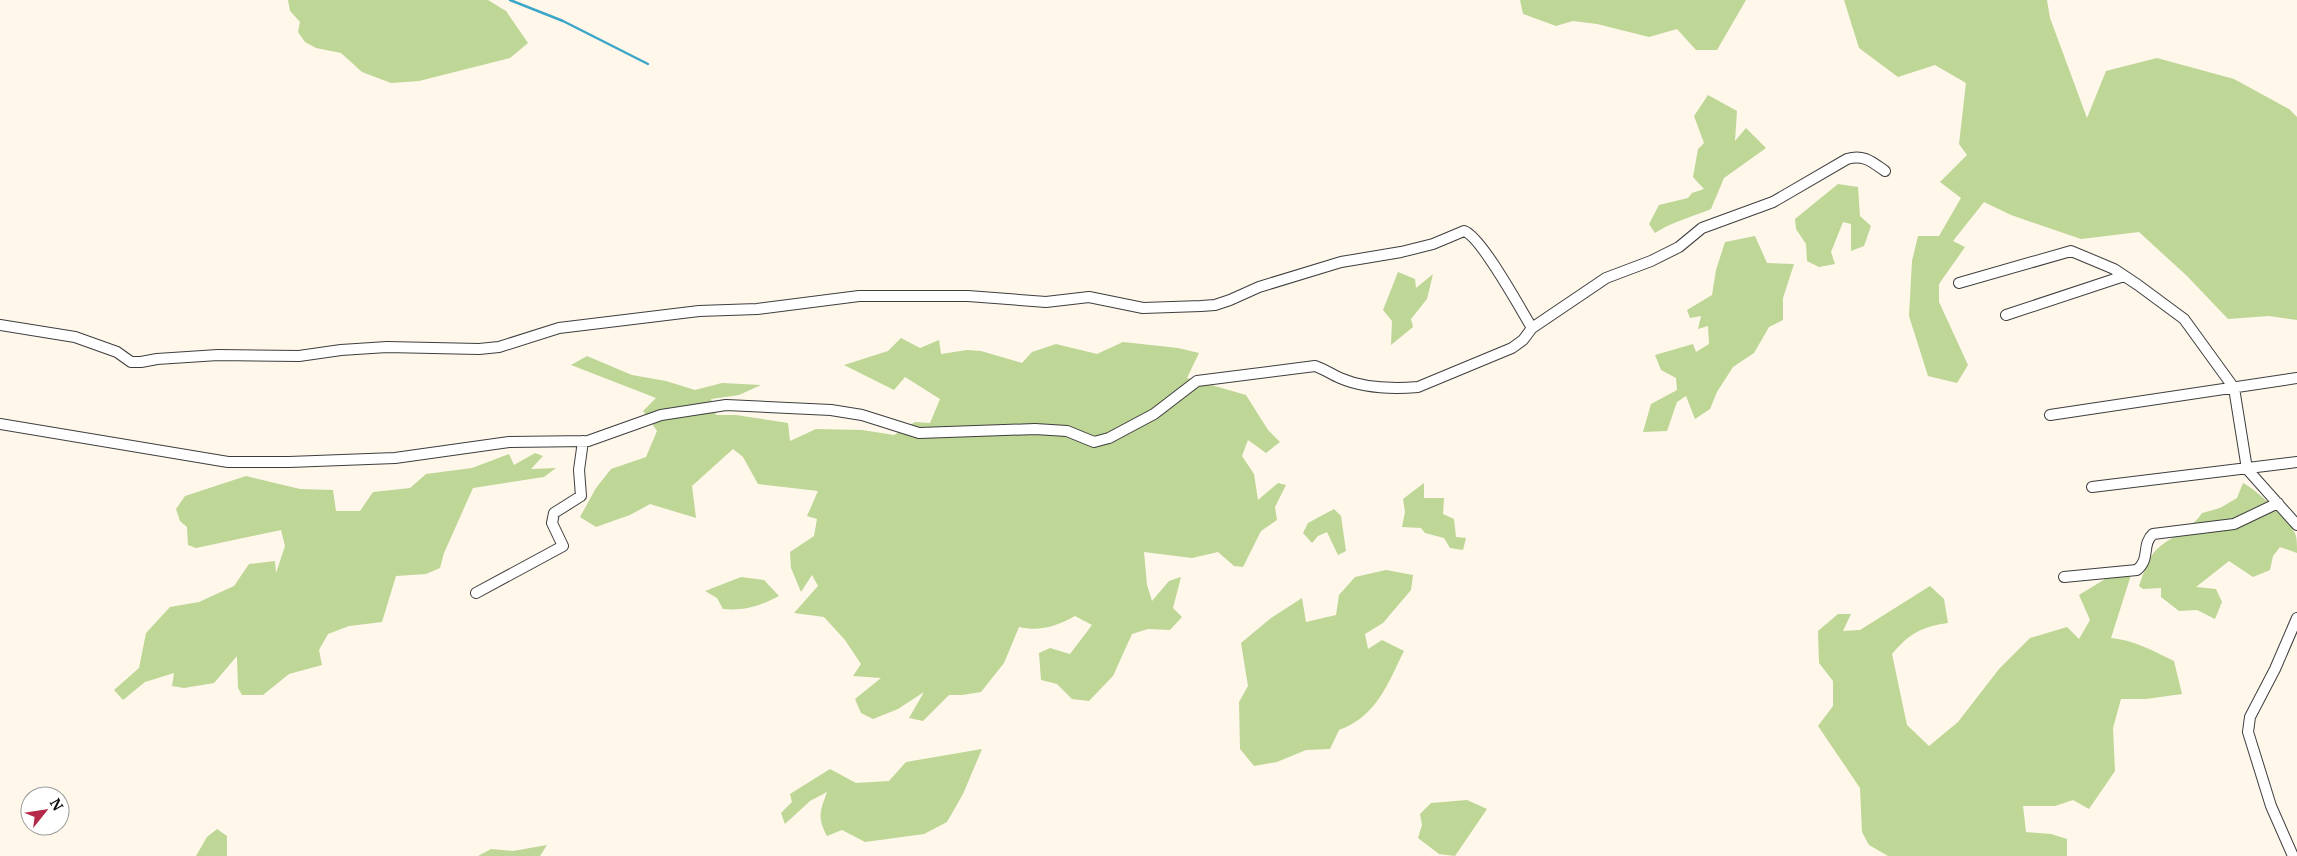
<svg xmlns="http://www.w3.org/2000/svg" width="2297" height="856" font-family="Merriweather,serif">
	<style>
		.forest { fill: #bed696 }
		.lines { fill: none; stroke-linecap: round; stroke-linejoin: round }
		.stream { stroke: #3ca6c7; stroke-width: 2.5 }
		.street-casing { stroke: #3e3e3e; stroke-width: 12 }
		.street { stroke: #fff; stroke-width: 10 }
	</style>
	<rect width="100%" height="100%" fill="#fef7ea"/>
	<!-- forest -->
	<path class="forest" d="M288,0H488L506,11L528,43L510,58L419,81L391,83L362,72L341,53L316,48L305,42L298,32L300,22L290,11Z
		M1520,0H1746L1717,50H1696L1677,29L1649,37L1597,24L1573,21L1556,26L1523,14Z
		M1844,0H2047L2050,18L2087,118L2106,71L2157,58L2234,79L2289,109L2297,117V320L2269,316L2228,319L2187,276L2139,232L2081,239L2011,215L1984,202L1953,241L1965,247L1939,284V302L1968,365L1957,383L1928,376L1909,316L1912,261L1918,236H1939L1961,198L1940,182L1967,155L1959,144L1966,83L1935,65L1898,77L1859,48Z
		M1708,95L1737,111L1735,141L1746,128L1766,148L1724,178L1711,209C1692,217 1671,222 1655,233L1649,224L1659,205L1688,198L1692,193L1704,189L1693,177L1698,149L1704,143L1694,116Z
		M1838,184L1858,187L1860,216L1871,226L1864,246L1851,251V224L1843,222L1831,252L1835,264L1819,267L1807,261L1806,244L1796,229L1795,219Z
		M1755,236L1767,263L1794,264L1783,298V320L1769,327L1754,353L1733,367L1717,392L1710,409L1695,419L1686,396L1677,402L1667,431L1643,432L1651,404L1677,390L1676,378L1661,370L1655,355L1693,344L1696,352L1709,344L1708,326L1698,329L1701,316L1690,318L1687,310L1712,295L1716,270L1725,242Z
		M1398,272L1415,279L1416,288L1433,274L1427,299L1411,319L1413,327L1391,345L1392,321L1383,310Z
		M901,338L920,348L939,340L941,354L967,350L981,351L1022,363L1032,352L1056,344L1097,354L1123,342L1178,348L1199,353L1187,378L1246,395L1268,430L1280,442L1266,453L1248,440L1242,456L1254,474L1258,500L1278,483L1286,485L1275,507L1277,520L1261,531L1243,567L1234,566L1218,552L1192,558L1144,552L1147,585L1152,601L1169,581L1181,577L1173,608L1182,617L1170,630L1148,629L1132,634L1113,676L1089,701L1072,699L1057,684L1041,680L1039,653L1050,648L1070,654L1092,625L1075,616C1057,626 1040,632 1019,627L1004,663L981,692L962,695H949L923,721L909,718L924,692L898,709L873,719L861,713L855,699L881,678L853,676L861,664L845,640L824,617L794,613L818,586L812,575L801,592L791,568L790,552L814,536L817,519L807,516L818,491L758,484L743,457L733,449L692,486L696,518L650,504L630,515L596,527L580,517L596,488L611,469L646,457L657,431L643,411L656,398L571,365L587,356L632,375L666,381L695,390L722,383L761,385L739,395L711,399L716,415H736L788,423L790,441L816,429L862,430L894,435L915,422L930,423L940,399L905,377L894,390L844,365L888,351Z
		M535,453L543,456L531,469L556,468L544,477L473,488L444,553L440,568L426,574L396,576L382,622L349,626L328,634L319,650L322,665L289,674L263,695H242L238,688L237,656L214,683L184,688L172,686L174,673L145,682L123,700L114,690L139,668L146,633L170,607L199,602L234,586L249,564L275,561L276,573L285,546L281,530L196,548L188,545L187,527L180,521L176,509L185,496L246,476L300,489L333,490L336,511H360L373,492L410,488L426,474L472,468L509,454L514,465Z
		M1424,483V498H1444L1443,514L1454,519L1456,537L1466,538L1463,550L1450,548L1444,538L1425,533L1421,528L1402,527L1405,512L1403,499Z
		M2243,483C2255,488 2292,523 2296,536C2297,541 2297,547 2297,553L2280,547L2273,556L2270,570L2253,577L2229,561L2196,587L2216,589L2222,602L2215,619L2197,610L2179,611L2161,597V588L2143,589L2139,586C2143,575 2148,558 2156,550C2171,536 2191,530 2202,513L2220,508L2237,498Z
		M1334,509L1341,516L1346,551L1338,555L1327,532L1318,536L1312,543L1303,533L1308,523Z
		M1386,570L1413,575L1411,590L1383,623L1365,634L1368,649L1382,640L1404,651C1387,685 1377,716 1339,730L1330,749L1306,750L1277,762L1254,766L1240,749L1239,702L1248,686L1241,643L1271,618L1302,598L1306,622L1336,615L1339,595L1355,577Z
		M2115,573L2131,575L2111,638C2134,640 2153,651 2174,661L2182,694L2146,699H2121L2113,728L2115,771L2089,809L2073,800L2055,806H2023L2026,832L2051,834L2067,839V856H1888L1869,845L1862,832L1860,788L1818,726L1833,706V681L1819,663L1818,631L1838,614H1851L1843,631L1860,630L1930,586L1944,599L1948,623C1921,627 1910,633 1892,654L1907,725L1929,746L1958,722L1999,669L2030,638L2067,627L2079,639L2090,620L2079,595Z
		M741,577L764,580L779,596C760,606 745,611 723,609L717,598L705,591Z
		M982,749L963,794L947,822L924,834L865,842L842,830L827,836C817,817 820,812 827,792L810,801L785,824L781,813L792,802L790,794L830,769L856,783L889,781L906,762Z
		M1467,800L1487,809L1455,856L1439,854L1418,838L1422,825L1420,814L1431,803Z
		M217,829L227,836V856H196L207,837Z
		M547,845L540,856H478L491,849L513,851Z"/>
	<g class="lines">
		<!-- stream -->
		<path class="stream" d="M510,0L563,21L648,64"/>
		<defs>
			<path id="street" d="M1959,283L2071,251L2114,269L2138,285L2184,319L2234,388L2247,469L2297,525
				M2006,315L2124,276
				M0,325L75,337L117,352L131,362H141L157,359L218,355L299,356L341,350L387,347L479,349L499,347L559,328L699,311L757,309L859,296H968L1046,302L1089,297L1143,308L1201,306L1215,305L1230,300L1259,287L1341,262L1401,252L1433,244L1464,231C1481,236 1521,310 1532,328
				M2050,415L2297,378
				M0,424L228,462H289L395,458L509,442L588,441L661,415L726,405L831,410L862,415L919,433L1035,429L1067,431L1094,442L1109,438L1154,414L1197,381L1315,366C1324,369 1331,374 1340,378C1363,388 1393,389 1418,387L1512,348L1523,340L1532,328L1606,278L1651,261L1679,247L1702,228L1773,202L1847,159C1864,154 1872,162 1885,171
				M2092,487L2297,462
				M2064,577L2137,570C2151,558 2141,545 2153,534L2234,524L2278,503
				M476,593L563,546L552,523L554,513L581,496L579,470L583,441
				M2293,856L2271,806L2248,732L2250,717L2275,669L2297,618"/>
		</defs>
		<!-- street casing -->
		<use href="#street" class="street-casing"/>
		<!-- street -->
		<use href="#street" class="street"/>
	</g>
	<!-- north arrow -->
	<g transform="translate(45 811) rotate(60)"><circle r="24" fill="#ffffff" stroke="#9d9d9d"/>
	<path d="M0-4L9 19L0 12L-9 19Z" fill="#b42a48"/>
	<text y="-8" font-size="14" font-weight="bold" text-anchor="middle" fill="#0b0b0b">N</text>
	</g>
</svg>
